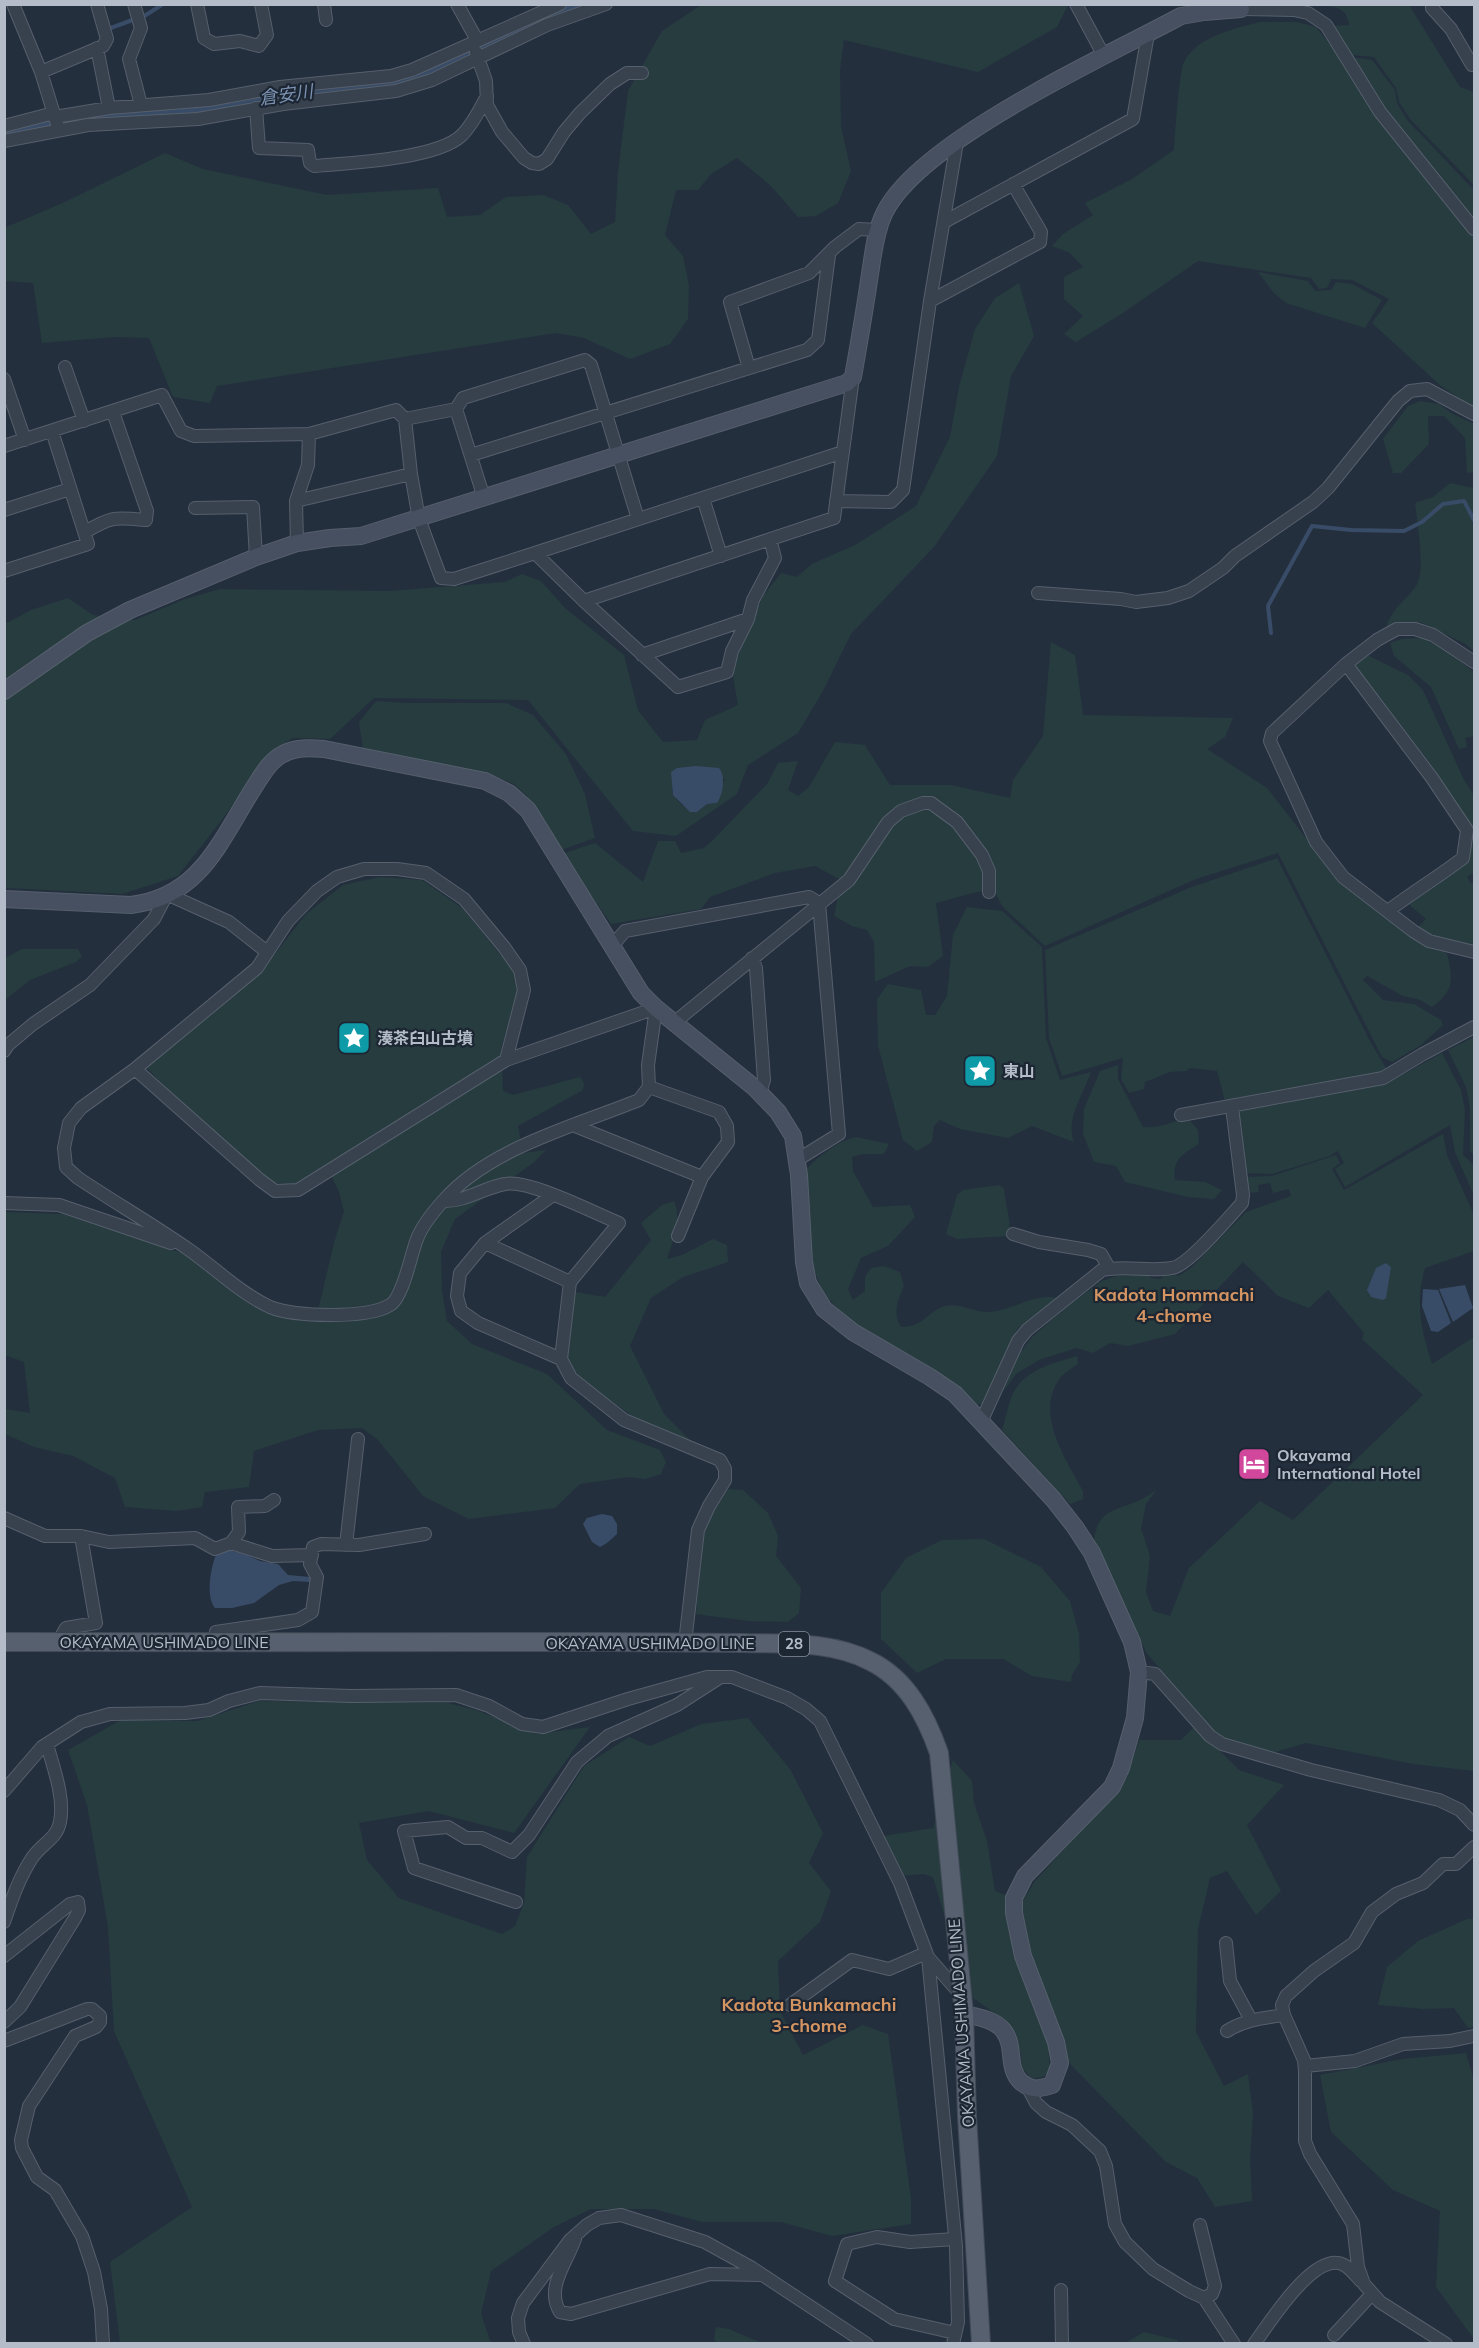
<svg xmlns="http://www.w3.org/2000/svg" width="1479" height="2348" font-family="Mulish,'Noto Sans JP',sans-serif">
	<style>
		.green { fill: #263c3f; fill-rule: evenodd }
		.water { fill: #394c67 }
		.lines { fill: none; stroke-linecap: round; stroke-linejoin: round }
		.stream { stroke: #394c67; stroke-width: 4 }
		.river { stroke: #394c67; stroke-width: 21 }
		.street-casing { stroke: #565f6c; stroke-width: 14 }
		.secondary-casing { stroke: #565f6c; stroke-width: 18 }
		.primary-casing { stroke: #414a57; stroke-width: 20 }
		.street { stroke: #38414e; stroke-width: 12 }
		.secondary { stroke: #465061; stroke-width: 16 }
		.primary { stroke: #56606e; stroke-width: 18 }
		.labels { text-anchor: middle; stroke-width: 4.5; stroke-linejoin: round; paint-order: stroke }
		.shield { fill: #1d2633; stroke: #878f9c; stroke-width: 1.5 }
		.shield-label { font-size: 15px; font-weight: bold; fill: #b4bcc9 }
		.poi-label { font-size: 16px; font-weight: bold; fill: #b4bcc9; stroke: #1d2633; text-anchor: start }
		.street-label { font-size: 16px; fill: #b4bcc9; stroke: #1d2633 }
		.water-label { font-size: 18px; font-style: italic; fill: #7c92b1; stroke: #1d2633 }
		.neighbourhood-label { font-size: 18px; font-weight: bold; fill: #d59563; stroke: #1d2633 }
	</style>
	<rect width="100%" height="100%" fill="#242f3e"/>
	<!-- green -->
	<path class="green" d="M701,5H1068L1057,27L978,72L844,40L840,70L841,127L851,171L838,203L816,216L798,217L770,185L737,158L711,174L698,190H676L665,235L683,256L689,285L688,319L670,344L630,359L584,338L556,333L217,386L210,403L173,397L149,338L115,337L42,343L33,283L5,281L4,228L65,202L165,153L203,169L327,195L438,188L447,217L480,215L506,197L543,195L568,205L591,234L615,222L618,172L628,91L662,31Z
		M1319,5H1409L1460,87L1474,92V185L1410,119L1399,102L1396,88L1374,57L1351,55L1334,26L1349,25C1347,7 1335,7 1319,5Z
		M1260,22H1297L1316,27L1338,55L1372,60L1395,90L1397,103L1408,121L1474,190V408L1441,386L1372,323L1389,299L1352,280L1331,279L1327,288L1319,289L1311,278L1198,261L1123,313L1076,342L1064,334L1083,316L1064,299V277L1083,267L1070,253L1052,246L1063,234L1093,215L1085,203L1132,179L1174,150C1175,135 1179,71 1184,62C1198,36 1233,29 1260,22Z
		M1258,272L1308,281L1315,291L1331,290L1336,282L1352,284L1382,300L1365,328L1286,303L1274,293Z
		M1019,283L1034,336L1011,376L997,456L934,547L851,634L823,691L798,733L748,765L737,794L676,836L633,831L528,700L374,698L330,739L293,738L269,753L221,821L178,876L122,894L5,888V624L31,610L68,598L93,615L135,620L185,599L220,589L390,591L505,582L522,574L541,581L565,608L624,655L638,710L663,742L697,740L705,720L738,705L732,671L763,596L781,573L797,577L812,564L857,544L916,506L950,437L959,387L975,329L995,298ZM725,779C721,786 722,796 717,803L707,804L697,812C686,811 677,802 672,792L673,784Z
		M1420,401L1439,404L1451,413L1474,424V472L1467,473L1465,438L1444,416H1428L1429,444L1401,473H1393L1383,439L1408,406Z
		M1450,483L1474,488V651L1464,643L1420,622L1386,628C1393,606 1404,603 1416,586C1426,572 1417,521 1415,503L1433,497Z
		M1423,638L1447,651L1474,672V736L1465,738L1467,747L1459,749L1431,687L1394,656L1390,643L1402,639Z
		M1051,642L1075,655L1083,715L1233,718L1225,737L1207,749L1267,788L1341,883L1421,944L1447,953C1453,979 1455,990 1432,1007L1418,999L1403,996L1367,976L1363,980L1383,1000L1414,1004L1441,1020L1443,1025L1421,1045L1392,1062L1382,1057L1278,853L1196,879L1045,946L1002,906L994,890L977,892L936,903L943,956L928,967L910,966L875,982L874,942L867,930L852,926L834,916L841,880L815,866L775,873L710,897L701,909L611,924L562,854L595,843L643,882L658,841H675L681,853L704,848L713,840L767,784L778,763L798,761L788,790L798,796L809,787L835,742L865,745L890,785H951L1010,798L1013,780L1043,736Z
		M1367,655L1408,675L1423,690L1464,780L1474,795V872L1467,877L1471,883L1474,882V946C1454,944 1435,938 1417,928L1426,919L1408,904L1469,862L1473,828L1429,762L1354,665Z
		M376,701L408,703H506L533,715L566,754L585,794L595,838L561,850L527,796L514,784L492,775L363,749L359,722Z
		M1277,858L1370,1041L1393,1080L1442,1053L1461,1090L1465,1110L1463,1155L1474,1165V1196L1455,1152L1450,1125L1345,1187L1335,1169L1344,1163L1338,1151L1330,1156L1272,1174L1244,1173L1217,1071L1190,1068L1186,1071L1170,1072L1145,1082L1144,1089L1129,1093L1121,1079L1123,1058L1062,1076L1049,1038L1045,950L1189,888Z
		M380,877L422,880L462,908L514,971L518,989L501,1049L503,1091L513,1095L580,1077L584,1083L583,1090L518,1126L523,1153L546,1150L533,1163L455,1219L441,1252L442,1291L447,1321L472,1344L547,1374L607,1430L660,1450L666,1462L661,1474L645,1479L629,1477L580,1484L555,1508L469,1519L423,1496L378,1440L362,1428L318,1430L254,1451L249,1487L205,1492L202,1507L177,1511L125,1507L115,1478L73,1456L34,1447L5,1434V1409L30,1413L24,1362L5,1355L4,1212L63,1214L185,1254L245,1299L270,1312L316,1319L334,1243L344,1211L339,1192L327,1167C306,1181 298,1187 272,1182L175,1097L147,1068L260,973L306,914L343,885Z
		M967,907L1002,911L1042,947L1046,1038L1060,1080L1091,1072C1084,1094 1065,1118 1074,1142L1032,1126L1008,1138L960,1129L940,1120L934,1126L932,1142L917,1151L903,1140L878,1046L877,999L888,984L921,990L926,1015H935L947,996L953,935Z
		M22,949H78L82,956L76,962L30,980L5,1000V958Z
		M1474,1037V1155L1470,1151V1108L1466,1087L1448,1050Z
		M1118,1065V1079L1143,1127C1163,1128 1169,1123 1187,1117L1198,1130L1199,1144C1183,1154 1172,1159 1175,1180L1205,1182L1222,1190L1214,1199L1188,1197L1125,1182L1116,1166L1094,1162L1083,1134L1084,1109L1100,1071Z
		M1443,1134L1447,1155L1474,1215V1251L1425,1268C1415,1303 1421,1330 1432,1364L1474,1337V1771L1413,1764L1306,1743L1272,1753L1222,1739L1190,1706L1146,1652L1094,1543C1096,1509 1116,1511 1140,1500C1146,1497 1152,1493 1157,1489L1146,1504L1141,1528L1150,1556L1146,1592L1153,1611L1170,1616L1189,1568L1260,1501L1293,1520L1423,1395L1362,1339L1364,1333L1328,1290L1309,1308L1278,1296L1243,1262L1175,1334L1128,1346L1110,1343L1093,1353L1076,1348L1039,1360L1016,1374L1003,1392L1018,1356L1032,1337L1073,1302L1102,1281L1117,1276L1147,1274L1151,1278L1160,1279L1164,1276L1180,1275L1191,1268L1246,1212L1291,1196L1289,1189L1273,1193L1270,1183L1258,1185L1259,1192L1247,1193L1245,1177L1272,1176L1336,1155L1340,1163L1332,1169L1344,1190Z
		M856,1137L889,1144L884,1154H863L852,1157L853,1171L873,1207L910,1205L915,1217L888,1246L861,1258L848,1289L853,1300L865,1291V1277L871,1268L884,1266L900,1272L904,1286C898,1300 892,1313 901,1327C925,1326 925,1314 942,1307C957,1301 974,1313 989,1312C1012,1311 1034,1293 1057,1298L1018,1328L995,1376L985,1404H977C971,1398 965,1391 957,1386C913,1357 834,1328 816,1275C807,1249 807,1200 804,1171C820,1156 835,1142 856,1137Z
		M999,1185L1004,1188C1005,1203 1012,1224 1009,1236L957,1239L946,1234L957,1195L963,1190Z
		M674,1201C682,1220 673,1240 667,1259L682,1255L713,1239L727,1245L728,1262L683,1277L651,1298L630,1346L664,1414L691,1441L632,1416L574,1373L566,1352L575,1292L605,1297L651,1240L641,1223L662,1205Z
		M1077,1356L1078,1364C1072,1368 1064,1373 1060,1378C1034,1414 1066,1459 1083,1491V1499L1070,1504L1002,1430C1006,1418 1008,1404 1013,1393C1026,1369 1054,1363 1077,1356Z
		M728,1489L743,1490L768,1513L778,1536L776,1556L801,1588L799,1613L788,1622L748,1621L696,1614L702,1538L710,1517Z
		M984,1539L1041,1567L1070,1601L1079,1634L1080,1662L1072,1675L1071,1682L1032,1676L1003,1659H946L917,1673L881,1639V1593L906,1558L942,1540Z
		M259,1701L448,1703L476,1710L536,1734L590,1727L514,1833L429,1811L359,1823L367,1860L399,1898L502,1934L515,1926L524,1903L527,1857L584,1766L629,1737L650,1746L701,1724L748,1718L790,1769L823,1833L809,1863L831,1891L820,1922L778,1961L780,2011L803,2055L863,2025L888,2034L911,2198V2224L832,2236L781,2222H702L654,2209H591L554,2227L491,2271L481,2314L491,2343H120L110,2262L192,2207L114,2031L108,1927L87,1805L68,1750L121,1720L197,1721Z
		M1195,1726L1239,1770L1284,1785L1247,1825L1281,1891L1256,1915L1227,1871L1210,1878L1198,1929L1196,2032L1224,2086L1248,2074L1253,2113L1250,2159L1252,2201L1215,2207L1197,2178L1166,2162L1071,2065L1061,2046L1048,2047C1049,2064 1055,2080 1031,2078L1022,2068L1021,2054L1009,2023L973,1998L965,1978L962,1927L945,1918L933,1877L923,1874L902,1876L883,1836L933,1828L953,1760L972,1781L974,1803L987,1841L995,1891L1023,1901L1035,1881L1118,1790L1127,1777L1139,1740H1181Z
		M1467,1919H1474V2026L1468,2028L1454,2008L1424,2009L1378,2005L1387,1967L1418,1941Z
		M1466,2053L1474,2080V2339L1436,2287L1440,2211L1393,2190L1331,2132L1320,2075L1402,2059Z
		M716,2327L729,2329L762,2343H718L714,2340Z
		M1144,2332L1177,2340L1178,2343H1125Z"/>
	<!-- water -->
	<path class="water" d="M696,766L719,768C726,775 723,795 717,803L707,804L697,812H690L673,795L671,772L677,768Z
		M1386,1263L1391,1267L1386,1298L1383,1300L1371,1297L1367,1290L1376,1268Z
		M1465,1285L1473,1308L1453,1322L1439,1289Z
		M1423,1289L1438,1290L1451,1323L1438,1332L1431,1331L1422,1306Z
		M602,1514L612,1516L617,1524V1534L607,1543L600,1547L592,1542L583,1524L587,1518Z
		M225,1549L247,1555L260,1561L278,1564L288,1575L310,1577V1582L293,1581L279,1585L254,1603L232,1608H215C205,1596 211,1566 217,1552Z"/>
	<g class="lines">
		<!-- stream -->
		<path class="stream" d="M108,29L146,15L163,4
			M1271,633L1268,606L1312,526L1351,530L1404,531L1422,522L1443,504L1464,501L1474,520"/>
		<!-- river -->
		<path class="river" d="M485,45L582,4
			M97,116L205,109L281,94L387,84L421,76L468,52
			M4,134L53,123"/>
		<defs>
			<path id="street" d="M13,4L41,72L57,124
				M134,4L141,28L129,59L141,105
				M197,4L204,38L214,44L240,41L259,46L267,35L261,4
				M324,4L326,20
				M457,4L477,40
				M1076,4L1104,56
				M1432,4V8L1451,29L1472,65
				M1241,9L1294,10L1308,13L1326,25L1380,112L1474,229
				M97,48L109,108
				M476,52L486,81L487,105L502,132L524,158L532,163L539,164L547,159L564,132L580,113L610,84L627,73H642
				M41,72L103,46L107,39L97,4
				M256,108L259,148L308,150L310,163L314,166C349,163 438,159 462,135C473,124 480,109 487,96
				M55,117L109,108L209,100L280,87L391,76L412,70L560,4
				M4,126L54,113
				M4,141L88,125L198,119L283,104L396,91L432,80L547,25L606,4
				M944,222L1133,119L1148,34
				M930,301L1040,242L1041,232L1013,184
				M65,367L84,421
				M749,368L730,302L809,273L835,247L859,229L877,230
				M4,379L25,440
				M456,409L484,498
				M405,419L456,409L463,398L585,360L591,365L638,519
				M4,446L162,395L181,431L194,436L309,434L396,410L405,419L411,474L419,519L441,578L454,579L535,553L584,601L834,518L853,377
				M471,455L807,350L818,340L829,255
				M703,498L721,556
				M296,501L411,474
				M836,501L891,502L903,490L930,301L957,142
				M195,508L253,507L256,557
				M4,510L70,489
				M85,532C112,516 115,517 146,520L147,511L113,412
				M297,543L296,501L308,465L309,434
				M535,553L843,452
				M4,571L88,544L52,431
				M1038,593L1121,599L1136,602L1168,598L1189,591L1223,568L1235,556L1313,502L1328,488L1398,401L1410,391L1427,389L1474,414
				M584,601L678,687L727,672L732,651L748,619L753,600L775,558L770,539
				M642,655L748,619
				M1474,662L1433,635L1415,629H1397L1377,640L1346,664L1272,733L1270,741L1316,842L1343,877L1413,931L1429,941L1474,952
				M1346,664L1432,778L1467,830L1463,858C1438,877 1413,892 1388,911
				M169,895L229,922L267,952
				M612,946L625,931L809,897L819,903
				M752,958L756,968L764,1080L760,1093
				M675,1022L849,880L888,822L901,811L923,803H931L957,822L982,855L989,871V892
				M4,1051L8,1045L33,1024L90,985L154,919L165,898
				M135,1069L260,1180L275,1191L298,1190L506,1060L656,1008L648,1065L649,1087L639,1100C575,1126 489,1148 443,1201C434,1211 422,1226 417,1239C411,1254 403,1298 390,1305C367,1319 294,1317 270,1307C240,1293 215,1268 188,1249C152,1224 114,1202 78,1178L66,1167L64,1148L69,1123L81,1108L135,1069L257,968L288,921L317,891L337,877L364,869H397L426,873L464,899L504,947L520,970L524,990L506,1060
				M649,1087L719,1112L727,1126L728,1142L702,1177L678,1236
				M1181,1115L1383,1078L1423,1054L1474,1027
				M575,1126L702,1177
				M797,1160L839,1134L819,903
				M553,1195L485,1243L460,1273L457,1296L461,1311L478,1323L561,1359
				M443,1201C465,1202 483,1188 505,1184C529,1179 594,1213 619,1223L570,1282L561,1359L571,1378L624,1420L720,1460L725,1469V1480L709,1506L698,1530L685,1643
				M4,1203L59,1205L171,1243
				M1013,1234L1039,1242L1088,1250L1101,1254L1109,1268
				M485,1243L570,1282
				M981,1422L1018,1341L1027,1330L1102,1270C1126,1265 1148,1272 1172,1268C1188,1266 1229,1217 1242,1203L1243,1195L1232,1107
				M274,1500L265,1506L238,1507L239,1532L231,1543L272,1556L312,1555
				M4,1518L45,1536H81L96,1623L66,1628L58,1642
				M81,1536L109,1542L195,1538L215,1549L231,1543
				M346,1545L358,1439
				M215,1642L216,1632L298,1620L312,1612L317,1577L310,1564L313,1547L321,1544L359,1545L425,1534
				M1139,1672L1155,1674L1210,1736L1222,1744L1311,1770L1439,1800L1460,1810L1474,1825
				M4,1791L42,1747L81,1722L110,1714L185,1713L209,1710L229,1701L260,1693L351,1696L456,1695L489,1706L522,1724L543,1727L628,1699L707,1677H732L787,1698L806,1709L820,1721L900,1883L928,1957L956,2246L958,2322L953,2344
				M516,1902L414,1868L404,1831L448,1827L466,1838H482L512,1852L529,1835L577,1762L608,1736L677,1705L719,1678
				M4,1922C12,1899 19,1878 32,1858C41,1844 57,1839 60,1822C65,1797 53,1767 47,1744
				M1226,1943L1230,1981L1251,2020
				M4,1956L70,1904L78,1902L79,1910L75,1918L20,2007L4,2022
				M928,1957L962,1996
				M790,2005L852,1960L889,1969L926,1953
				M1227,2031C1244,2020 1263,2018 1284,2015
				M4,2041L87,2009H92L100,2016V2022L96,2027L75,2036L29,2106L21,2140L22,2148L37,2177L55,2190L82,2236L94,2272L101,2309L103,2344
				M1305,2066L1355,2061L1403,2044L1450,2041L1474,2036
				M1028,2088L1036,2103L1046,2112L1072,2125L1100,2151L1106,2166L1115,2224L1125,2242L1153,2269L1189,2291L1204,2298L1234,2344
				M1200,2225L1215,2286L1212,2294L1204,2298
				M575,2239C567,2262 545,2288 560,2312L571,2314L710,2274L761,2275
				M955,2239L910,2242L877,2237L847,2244L835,2281L894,2319L955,2333
				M1061,2290L1062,2344
				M1334,2335L1372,2294
				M524,2344L519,2332L518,2318L523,2303L570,2240L587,2225L599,2218L621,2215L705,2242L752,2268L867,2344
				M1254,2344C1269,2324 1315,2249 1344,2265C1350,2268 1356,2276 1361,2281
				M1446,2344L1380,2302L1364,2284L1358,2267L1353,2224L1310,2154L1305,2141V2071L1304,2060L1284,2015L1282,2005L1286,1996L1314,1971L1354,1943L1372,1912L1396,1894L1423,1883L1443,1864H1456L1474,1847"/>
			<path id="secondary" d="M4,691L87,633L130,610L256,557L297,543L330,538L361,536L847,383L853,377C859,343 865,308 870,274C873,255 875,234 883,216C914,143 1107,56 1181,16L1204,12L1241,9
				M4,899L131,905C200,897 220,841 253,789C261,777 269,761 283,754C296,747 310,748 324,749L485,781L509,793L528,810L641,993L656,1008L755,1088L778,1112L793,1136L799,1175L804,1262L808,1283L824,1309L853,1332L930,1377L955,1394L1053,1499L1075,1527L1092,1553L1132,1642L1139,1672L1135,1718L1121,1768L1112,1787L1025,1876L1014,1898V1913L1023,1956L1056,2042L1060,2063L1052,2085C1039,2089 1032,2091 1021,2082C1006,2068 1016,2046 1003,2030C994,2019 977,2017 964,2014"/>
			<path id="primary" d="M4,1642C204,1643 405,1642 605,1642C651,1642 697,1643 743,1643C786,1644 831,1641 870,1661C907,1679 926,1716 939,1753L964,2014L967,2116L981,2344"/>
		</defs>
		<!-- street casing -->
		<use href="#street" class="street-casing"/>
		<!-- secondary casing -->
		<use href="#secondary" class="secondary-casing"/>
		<!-- primary casing -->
		<use href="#primary" class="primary-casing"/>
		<!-- street -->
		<use href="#street" class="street"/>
		<!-- secondary -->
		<use href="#secondary" class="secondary"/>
		<!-- primary -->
		<use href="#primary" class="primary"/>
	</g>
	<!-- icons -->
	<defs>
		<symbol id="sight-square" viewBox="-11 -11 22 22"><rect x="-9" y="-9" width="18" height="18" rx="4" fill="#0f9aa8" stroke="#1d2633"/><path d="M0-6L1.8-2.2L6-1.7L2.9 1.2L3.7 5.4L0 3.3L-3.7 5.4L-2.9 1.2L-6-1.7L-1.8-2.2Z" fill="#fff"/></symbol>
		<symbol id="hotel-square" viewBox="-11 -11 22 22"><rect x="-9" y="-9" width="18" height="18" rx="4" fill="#d1479c" stroke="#1d2633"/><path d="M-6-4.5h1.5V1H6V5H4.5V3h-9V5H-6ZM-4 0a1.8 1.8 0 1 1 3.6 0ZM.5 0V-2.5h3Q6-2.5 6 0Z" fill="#fff"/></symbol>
	</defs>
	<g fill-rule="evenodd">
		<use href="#sight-square" x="335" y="1019" width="38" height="38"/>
		<use href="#sight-square" x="961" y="1052" width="38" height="38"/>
		<use href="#hotel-square" x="1235" y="1445" width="38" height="38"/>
	</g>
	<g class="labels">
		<!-- shield labels -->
		<rect class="shield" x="779" y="1632" width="30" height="24" rx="4.5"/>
		<g class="shield-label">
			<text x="794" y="1649">28</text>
		</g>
		<!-- poi labels -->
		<g class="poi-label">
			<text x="377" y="1044">湊茶臼山古墳</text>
			<text x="1003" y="1077">東山</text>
			<text x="1277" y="1461">Okayama<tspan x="1277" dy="18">International Hotel</tspan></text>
		</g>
		<!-- street labels -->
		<g class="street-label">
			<text x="164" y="1648">OKAYAMA USHIMADO LINE</text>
			<text x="650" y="1649">OKAYAMA USHIMADO LINE</text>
			<text transform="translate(961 2023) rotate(-94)" y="6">OKAYAMA USHIMADO LINE</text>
		</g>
		<!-- water labels -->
		<g class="water-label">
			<text transform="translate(286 95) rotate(-8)" y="6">倉安川</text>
		</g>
		<!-- neighbourhood labels -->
		<g class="neighbourhood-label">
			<text x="1174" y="1301">Kadota Hommachi<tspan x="1174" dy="21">4-chome</tspan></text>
			<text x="809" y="2011">Kadota Bunkamachi<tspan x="809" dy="21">3-chome</tspan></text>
		</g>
	</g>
	<!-- border -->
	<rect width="1479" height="2348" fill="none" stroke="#b4bcc9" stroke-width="12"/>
</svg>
